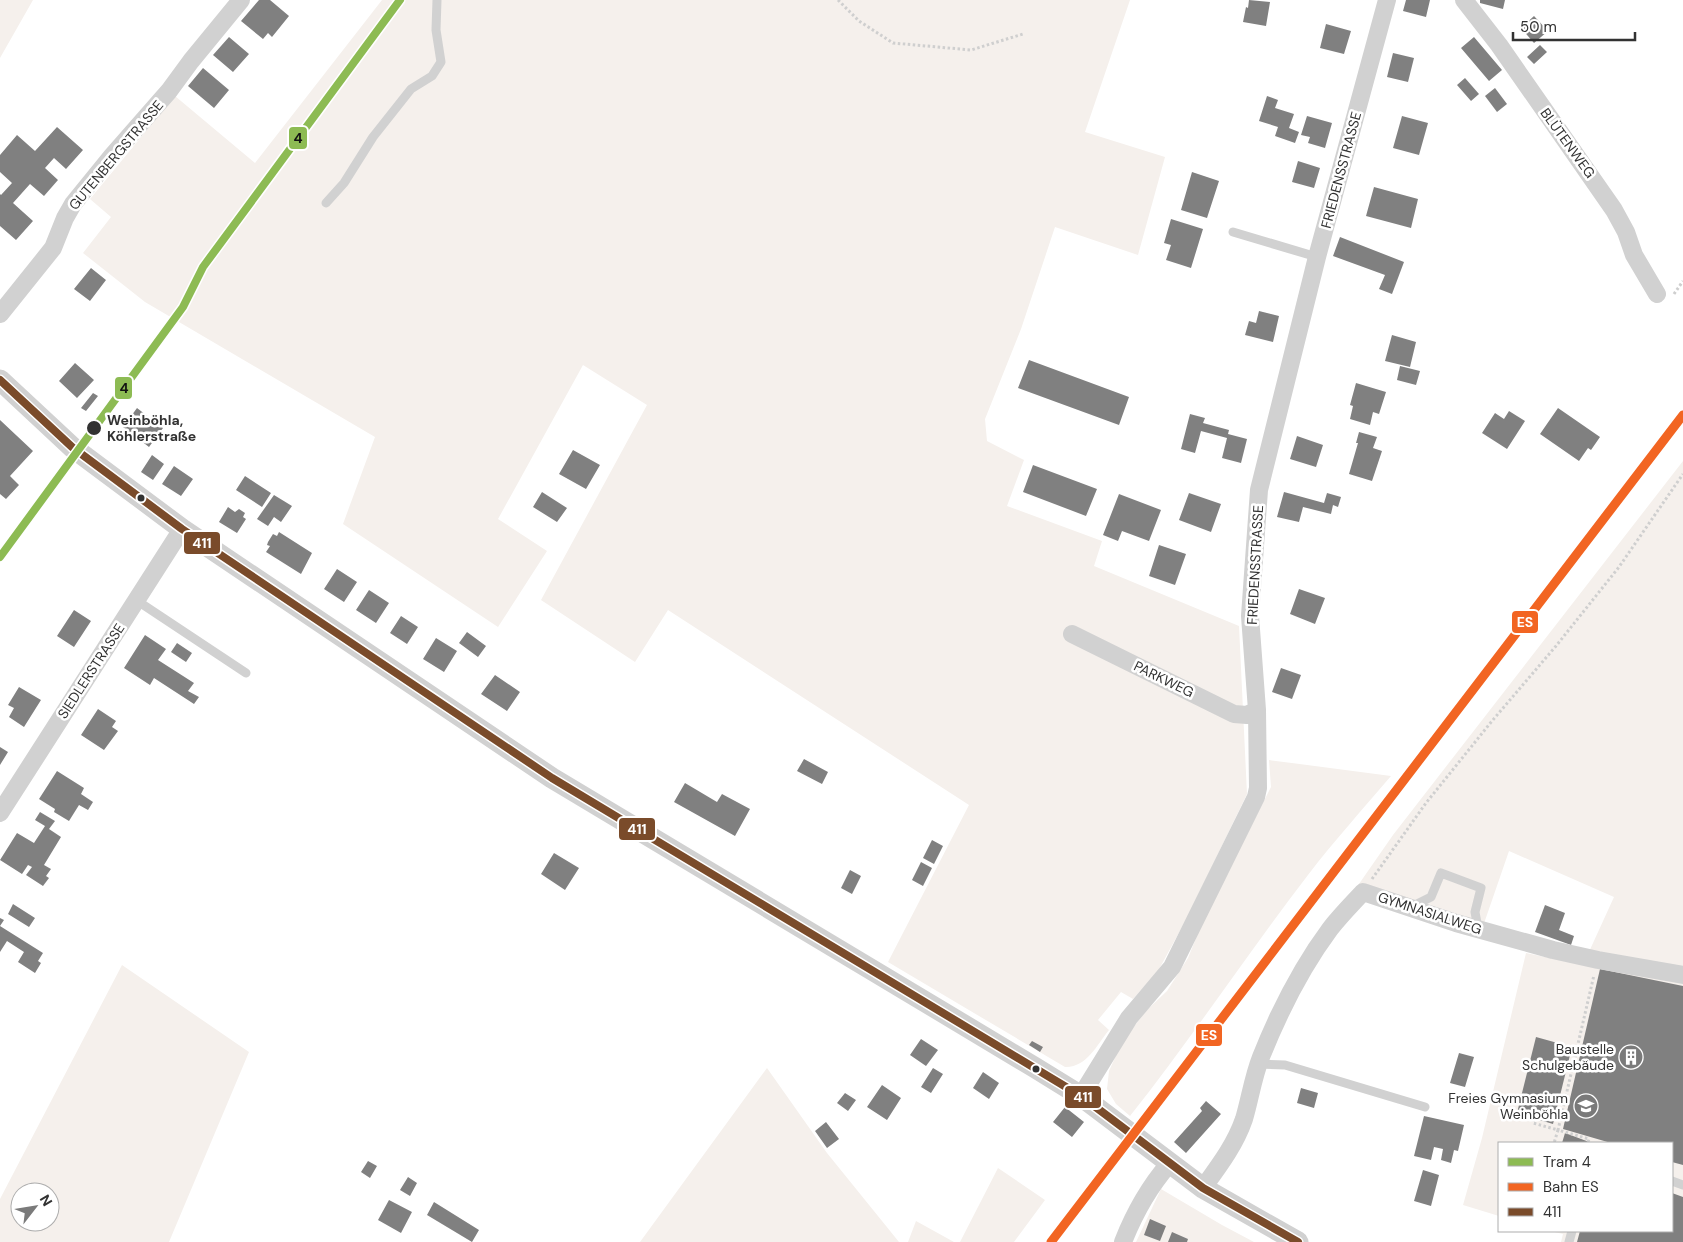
<svg xmlns="http://www.w3.org/2000/svg" width="1683" height="1242" font-family="'DM Sans',sans-serif">
	<style>
		.green { fill: #f5f0ec; fill-rule: evenodd }
		.building { fill: #808080 }
		.lines { fill: none; stroke-linecap: round; stroke-linejoin: round }
		.path { stroke: #cfcfcf; stroke-width: 3; stroke-dasharray: 2.5 2.5; stroke-linecap: butt }
		.service { stroke: #d1d1d1; stroke-width: 9 }
		.minor { stroke: #d1d1d1; stroke-width: 18 }
		.tertiary { stroke: #d1d1d1; stroke-width: 21 }
		.bus-1-casing { stroke: #fff; stroke-width: 11 }
		.bus-1 { stroke: #7a4b2a; stroke-width: 8 }
		.rail-1-casing { stroke: #fff; stroke-width: 12 }
		.rail-1 { stroke: #f26522; stroke-width: 9 }
		.tram-1-casing { stroke: #fff; stroke-width: 11 }
		.tram-1 { stroke: #8dbb53; stroke-width: 8 }
		.stop-dot { fill: #323232; stroke: #fff; stroke-width: 2 }
		.labels { text-anchor: middle; stroke-width: 5; stroke-linejoin: round; paint-order: stroke }
		.street-label { font-size: 14px; fill: #323232; stroke: #fff }
		.stop-label { font-size: 14px; font-weight: bold; fill: #323232; stroke: #fff; text-anchor: start }
		.poi-label { font-size: 14px; fill: #323232; stroke: #fff; text-anchor: end }
		.line-badge { stroke: #fff; stroke-width: 2 }
		.badge-label { font-size: 14px; text-anchor: middle; font-weight: bold; fill: #fff }
		.pale-badge-label { font-size: 14px; text-anchor: middle; font-weight: bold; fill: #111 }
	</style>
	<rect width="100%" height="100%" fill="#fff"/>
	<!-- green -->
	<path class="green" d="M0,0H33L0,58Z
		M382,0H1130L1085,132L1165,157L1138,255L1055,227L1021,329L985,419L987,441L1024,460L1007,506L1102,541L1094,566L1239,626L1247,794L1187,918L1158,971L1133,999L1121,992L1098,1020L1109,1030C1097,1045 1086,1068 1065,1067L888,962L969,805L668,610L635,662L541,600L647,405L583,365L498,519L547,551L498,627L343,524L375,437L145,302L83,253L111,217L90,199L175,96L255,163Z
		M1683,461V1242H1561L1563,1234L1550,1231H1672V1143H1499V1216L1463,1205L1482,1138L1526,953L1583,965L1614,897L1509,851L1480,935L1352,894L1393,835Z
		M1269,760L1391,776C1363,809 1334,841 1308,875C1247,954 1192,1038 1130,1116L1116,1104L1107,1089L1109,1071L1119,1049L1132,1029L1147,1010L1167,991L1188,958L1203,921L1271,787Z
		M122,965L249,1052L169,1242H0V1199ZM20,1192H50V1222H20Z
		M767,1068L827,1153L899,1242H640Z
		M998,1168L1045,1200L1014,1242H960Z
		M1161,1189L1222,1225L1254,1242H1136Z
		M916,1221L954,1242H908Z"/>
	<!-- building -->
	<path class="building" d="M259,0H270L289,16L272,37L268,33L263,39L241,21Z
		M1249,0L1270,2L1266,26L1243,22L1246,7L1248,8Z
		M1406,0H1430L1426,17L1403,11Z
		M1480,0H1505L1503,9L1480,3Z
		M1534,16L1548,31L1534,43L1521,28Z
		M1326,24L1351,31L1344,54L1320,48Z
		M229,37L249,54L233,72L213,55Z
		M1474,37L1502,70L1489,81L1461,48Z
		M1540,45L1547,52L1534,64L1527,57Z
		M1393,53L1414,58L1408,82L1387,77Z
		M203,68L229,90L214,108L188,86Z
		M1465,78L1479,94L1471,101L1457,85Z
		M1495,88L1507,104L1497,112L1485,96Z
		M1267,96L1278,100L1275,108L1294,114L1289,128L1299,132L1295,143L1275,136L1278,127L1259,121Z
		M1307,116L1332,123L1325,148L1308,143L1310,137L1301,135Z
		M1402,116L1428,123L1419,155L1393,148Z
		M57,127L83,150L66,169L54,158L45,168L58,180L44,196L30,184L13,203L33,221L16,240L0,226V194L1,195L12,183L0,172V155L17,135L35,151Z
		M1298,161L1320,168L1314,188L1292,182Z
		M1192,172L1219,181L1207,218L1181,210Z
		M1374,187L1418,199L1411,228L1366,216Z
		M1171,219L1203,229L1191,268L1166,260L1171,245L1164,243Z
		M1340,237L1404,262L1392,294L1379,289L1385,275L1333,256Z
		M91,268L106,280L90,301L74,289Z
		M1259,311L1279,316L1273,342L1245,335L1249,321L1256,323Z
		M1392,335L1416,342L1410,367L1385,361Z
		M1029,360L1129,397L1119,425L1018,388Z
		M75,363L94,380L77,398L59,381Z
		M1400,366L1420,371L1416,385L1397,380Z
		M1356,383L1386,392L1379,414L1373,412L1370,425L1350,419L1353,406L1350,405Z
		M93,393L98,396L86,411L81,408Z
		M137,408L163,428L149,447L123,427Z
		M1558,408L1600,437L1591,450L1588,448L1579,461L1540,434Z
		M1509,411L1525,421L1507,449L1482,433L1495,413L1504,419Z
		M1190,414L1205,418L1203,423L1229,430L1228,434L1247,439L1241,463L1222,458L1227,438L1201,431L1195,453L1181,449Z
		M0,420L33,451L10,476L19,485L6,499L0,494Z
		M1359,432L1377,437L1373,448L1382,451L1372,481L1349,474L1358,443H1356Z
		M1297,436L1323,445L1316,467L1290,459Z
		M573,450L600,465L586,489L559,474Z
		M152,455L164,464L153,480L141,472Z
		M1033,465L1097,489L1086,516L1023,492Z
		M174,466L193,479L181,496L162,484Z
		M245,476L271,493L262,507L236,490Z
		M542,492L567,508L557,522L533,507Z
		M1284,492L1324,503L1327,493L1341,497L1338,507L1333,505L1331,514L1303,507L1299,522L1277,517Z
		M1189,493L1221,504L1211,532L1179,520Z
		M1119,494L1161,510L1149,541L1122,531L1118,541L1103,535Z
		M274,495L292,506L281,522L274,517L268,526L257,519Z
		M228,507L235,512L239,509L245,513L243,517L246,519L237,533L219,522Z
		M279,532L312,553L301,574L266,552L270,546L267,545L268,542L273,534L277,536Z
		M1159,545L1186,554L1175,585L1149,576Z
		M337,569L357,582L344,602L324,589Z
		M1299,589L1325,598L1315,624L1290,614Z
		M369,590L389,603L376,623L356,610Z
		M74,610L91,621L74,647L57,636Z
		M401,616L418,627L407,644L390,633Z
		M467,632L486,646L478,657L459,643Z
		M145,635L166,649L158,660L194,683L188,691L199,697L194,704L154,678L150,685L124,668Z
		M436,638L457,651L444,672L423,659Z
		M177,643L192,653L186,662L171,652Z
		M1281,668L1301,675L1292,699L1272,692Z
		M495,675L520,692L507,711L481,694Z
		M19,687L41,700L24,727L9,717L14,708L8,705Z
		M98,709L116,721L112,727L118,731L104,750L81,735Z
		M0,747L8,752L0,765Z
		M804,759L828,772L822,784L797,771Z
		M57,771L84,788L81,794L93,802L88,810L79,805L69,821L54,812L55,809L39,799Z
		M685,783L717,802L722,794L750,809L735,836L674,802Z
		M40,812L55,821L49,829L61,837L44,865L51,869L46,876L49,878L43,886L26,875L32,867L28,865L22,874L0,860L17,833L34,843L45,826L35,820Z
		M932,840L943,846L934,864L923,858Z
		M554,853L579,868L565,890L541,874Z
		M921,862L932,868L923,886L912,880Z
		M850,870L861,876L852,894L841,888Z
		M13,904L35,918L29,927L8,914Z
		M1545,905L1565,913L1559,930L1574,936L1571,945L1535,932Z
		M0,918L4,920L0,926L43,953L38,961L41,963L35,973L18,962L24,952L7,941L0,952Z
		M1600,969L1683,986V1165L1672,1162V1143H1611L1563,1129Z
		M1536,1037L1572,1047L1553,1124L1517,1113Z
		M921,1039L938,1050L926,1066L910,1055Z
		M1032,1041L1043,1047L1040,1052L1029,1045Z
		M1459,1053L1474,1057L1465,1087L1450,1083Z
		M933,1068L943,1074L931,1093L921,1087Z
		M983,1072L999,1083L989,1099L973,1088Z
		M882,1085L901,1098L887,1120L867,1107Z
		M1301,1088L1318,1093L1314,1108L1297,1103Z
		M845,1093L856,1100L848,1111L837,1103Z
		M1206,1101L1221,1114L1186,1153L1174,1142L1202,1111L1200,1108Z
		M1065,1107L1084,1122L1072,1137L1053,1122Z
		M1424,1116L1464,1125L1458,1151L1454,1150L1451,1163L1441,1160L1443,1149L1434,1147L1431,1160L1414,1156Z
		M826,1122L839,1139L827,1148L815,1131Z
		M1565,1133L1592,1143H1562Z
		M368,1161L377,1166L370,1178L361,1172Z
		M1423,1170L1439,1175L1431,1206L1414,1201Z
		M408,1177L417,1183L410,1196L400,1190Z
		M1672,1193L1683,1197V1242H1577L1580,1231H1672Z
		M389,1200L412,1212L401,1233L378,1220Z
		M434,1202L479,1230L472,1242L427,1215Z
		M1150,1219L1166,1226L1160,1241L1144,1235Z
		M1172,1232L1188,1239L1187,1242H1168Z"/>
	<g class="lines">
		<!-- path -->
		<path class="path" d="M838,0L859,21L893,43L971,50L1023,34
			M1674,294L1683,281
			M1372,879L1426,803L1492,721L1556,646L1619,567L1683,474
			M1534,1119L1533,1123L1558,1130L1554,1143
			M1588,1142L1589,1139L1558,1130L1594,975"/>
		<!-- service -->
		<path class="service" d="M326,203L344,183L373,137L411,89L432,76L441,62L436,30L437,0
			M1233,232L1317,257
			M136,600L246,673
			M1411,907L1431,897L1441,873L1481,888L1475,912L1478,929
			M1259,1064L1285,1065L1425,1107
			M1672,1181L1683,1185
			M1569,1242L1572,1231"/>
		<!-- minor -->
		<path class="minor" d="M1464,0L1499,45L1614,210L1626,232L1634,255L1657,294
			M0,314L53,248L65,218L73,204L112,156L169,91L191,61L241,0
			M1072,634L1234,714L1247,715L1257,710
			M0,813L182,529
			M1081,1096L1129,1018L1172,967L1256,797L1258,788L1257,710L1250,616L1259,490L1317,257L1387,0
			M1203,1188C1219,1166 1235,1145 1244,1119C1250,1099 1253,1077 1261,1057C1279,1012 1301,968 1330,929C1340,916 1352,904 1363,892L1456,923L1553,950L1598,960L1683,975
			M1123,1242C1134,1214 1149,1187 1169,1164"/>
		<!-- tertiary -->
		<path class="tertiary" d="M0,380L72,447L182,529L552,778L1034,1067L1081,1096L1203,1188L1298,1242"/>
		<defs>
			<path id="bus-1" d="M0,380L72,447L182,529L552,778L1081,1096L1203,1188L1298,1242"/>
		</defs>
		<!-- bus-1 casing -->
		<use href="#bus-1" class="bus-1-casing"/>
		<!-- bus-1 -->
		<use href="#bus-1" class="bus-1"/>
		<defs>
			<path id="rail-1" d="M1051,1242L1683,415"/>
		</defs>
		<!-- rail-1 casing -->
		<use href="#rail-1" class="rail-1-casing"/>
		<!-- rail-1 -->
		<use href="#rail-1" class="rail-1"/>
		<defs>
			<path id="tram-1" d="M0,557L183,307L203,267L400,0"/>
		</defs>
		<!-- tram-1 casing -->
		<use href="#tram-1" class="tram-1-casing"/>
		<!-- tram-1 -->
		<use href="#tram-1" class="tram-1"/>
	</g>
	<!-- icons -->
	<defs>
		<symbol id="building-disc" viewBox="-11 -11 22 22"><circle r="9.5" fill="#7a7a7a" stroke="#fff"/><path d="M-4-6H4V6H1V3H-1V6H-4ZM-2.5-4.3h1.7v1.8h-1.7ZM.8-4.3h1.7v1.8H.8ZM-2.5-1h1.7V.8h-1.7ZM.8-1h1.7V.8H.8Z" fill="#fff"/></symbol>
		<symbol id="school-disc" viewBox="-11 -11 22 22"><circle r="9.5" fill="#7a7a7a" stroke="#fff"/><path d="M0-5L7-2L0 1L-7-2ZM-4 1L0 2.5L4 1V4Q0 6-4 4Z" fill="#fff"/></symbol>
	</defs>
	<g fill-rule="evenodd">
		<use href="#building-disc" x="1617" y="1043" width="28" height="28"/>
		<use href="#school-disc" x="1572" y="1092" width="28" height="28"/>
	</g>
	<!-- markers -->
	<g class="stop-dot">
		<circle cx="94" cy="428" r="8"/>
		<circle cx="141" cy="498" r="4.5"/>
		<circle cx="1036" cy="1069" r="4.5"/>
	</g>
	<g class="labels">
		<!-- street labels -->
		<g class="street-label">
			<text transform="translate(1568 143) rotate(54)" y="5">BLÜTENWEG</text>
			<text transform="translate(116 155) rotate(-50)" y="5">GUTENBERGSTRASSE</text>
			<text transform="translate(1341 170) rotate(-75)" y="5">FRIEDENSSTRASSE</text>
			<text transform="translate(1255 565) rotate(-87)" y="5">FRIEDENSSTRASSE</text>
			<text transform="translate(91 671) rotate(-57)" y="5">SIEDLERSTRASSE</text>
			<text transform="translate(1164 679) rotate(26)" y="5">PARKWEG</text>
			<text transform="translate(1430 913) rotate(18)" y="5">GYMNASIALWEG</text>
		</g>
		<!-- stop labels -->
		<g class="stop-label">
			<text x="107" y="425">Weinböhla,<tspan x="107" dy="16">Köhlerstraße</tspan></text>
		</g>
		<!-- poi labels -->
		<g class="poi-label">
			<text x="1614" y="1054">Baustelle<tspan x="1614" dy="16">Schulgebäude</tspan></text>
			<text x="1568" y="1103">Freies Gymnasium<tspan x="1568" dy="16">Weinböhla</tspan></text>
		</g>
	</g>
	<g class="line-badge">
		<rect x="288" y="126" width="20" height="24" rx="5" fill="#8dbb53"/>
		<rect x="114" y="376" width="19" height="24" rx="5" fill="#8dbb53"/>
		<rect x="183" y="531" width="38" height="24" rx="5" fill="#7a4b2a"/>
		<rect x="1511" y="610" width="28" height="24" rx="5" fill="#f26522"/>
		<rect x="618" y="817" width="38" height="24" rx="5" fill="#7a4b2a"/>
		<rect x="1195" y="1023" width="28" height="24" rx="5" fill="#f26522"/>
		<rect x="1064" y="1085" width="38" height="24" rx="5" fill="#7a4b2a"/>
	</g>
	<g class="badge-label">
		<text x="202" y="548">411</text>
		<text x="1525" y="627">ES</text>
		<text x="637" y="834">411</text>
		<text x="1209" y="1040">ES</text>
		<text x="1083" y="1102">411</text>
	</g>
	<g class="pale-badge-label">
		<text x="298" y="143">4</text>
		<text x="124" y="393">4</text>
	</g>
	<!-- legend -->
	<rect x="1498" y="1142" width="175" height="90" fill="#ffffff" stroke="#adadad"/>
	<rect x="1508" y="1158" width="25" height="8" fill="#8dbb53" stroke="#adadad"/>
	<text x="1543" y="1167" font-size="15" fill="#323232">Tram 4</text>
	<rect x="1508" y="1183" width="25" height="8" fill="#f26522" stroke="#adadad"/>
	<text x="1543" y="1192" font-size="15" fill="#323232">Bahn ES</text>
	<rect x="1508" y="1208" width="25" height="8" fill="#7a4b2a" stroke="#adadad"/>
	<text x="1543" y="1217" font-size="15" fill="#323232">411</text>
	<!-- north arrow -->
	<g transform="translate(35 1207) rotate(59)"><circle r="24" fill="#ffffff" stroke="#adadad"/>
	<path d="M0-4L9 19L0 12L-9 19Z" fill="#7a7a7a"/>
	<text y="-8" font-size="14" font-weight="bold" text-anchor="middle" fill="#323232">N</text>
	</g>
	<!-- scale -->
	<path d="M1513 32v8h122v-8" fill="none" stroke="#323232" stroke-width="2.5"/>
	<text x="1520" y="32" font-size="15" fill="#323232" stroke="#ffffff" stroke-width="4" paint-order="stroke">50 m</text>
</svg>
